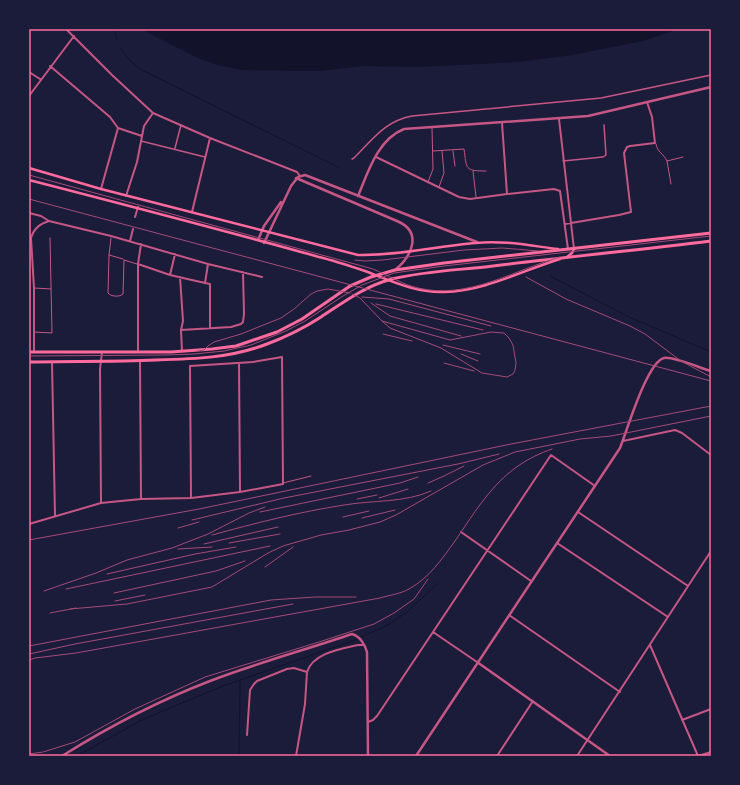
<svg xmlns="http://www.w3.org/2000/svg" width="740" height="785" font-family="Georgia,serif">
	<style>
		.water { fill: #12122b }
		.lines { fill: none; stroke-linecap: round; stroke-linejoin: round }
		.stream { stroke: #12122b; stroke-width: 1 }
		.service { stroke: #c65784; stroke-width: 1 }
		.pedestrian { stroke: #c65784; stroke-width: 1.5 }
		.minor { stroke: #c65784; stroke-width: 2 }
		.tertiary { stroke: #c65784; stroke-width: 2.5 }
		.secondary { stroke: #ff6b9d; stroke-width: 2.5 }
		.primary { stroke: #ff6b9d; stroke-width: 3 }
		.tram { stroke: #a44b75; stroke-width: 1 }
		.rail { stroke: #a44b75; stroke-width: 1 }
		.neatline { fill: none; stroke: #ff6b9d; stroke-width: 1.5 }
	</style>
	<rect width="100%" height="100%" fill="#1b1b3a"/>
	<!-- water -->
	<path class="water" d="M141,29H678L643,41L572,55L518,62L416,67L363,66L320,71L242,70L217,65L198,58Z"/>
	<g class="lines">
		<!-- stream -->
		<path class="stream" d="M114,29L117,40
			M121,48C125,58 134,64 142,70L340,168
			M550,276L627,316L711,352
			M361,637L388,625L407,612L438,583
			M77,756L140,721L165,710L223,686L358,639
			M239,756L240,681"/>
		<!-- service -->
		<path class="service" d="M656,144C657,152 664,154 667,161L683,157
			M433,151L464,149C467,169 464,171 486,171
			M453,151L455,166
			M667,161L671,184
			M473,171L476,197
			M428,182L433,169L432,128
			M439,187L444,173L442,151
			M111,238L109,255L123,259
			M109,255L108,293C111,297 120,297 123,294L124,260L137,264
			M34,288L51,289
			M34,332L52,333L50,238
			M283,483L311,476"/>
		<!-- pedestrian -->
		<path class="pedestrian" d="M141,141L205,157
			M175,148L181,125
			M352,159L354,158C373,139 385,121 412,116L601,98L711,75
			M563,161L603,157L606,155L604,125"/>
		<!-- minor -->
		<path class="minor" d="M66,29L112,75L153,113L210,138L297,172L300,176
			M50,66L110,117L118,128L142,136
			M29,72L40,79
			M29,96L74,36
			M559,119L574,249
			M502,123L507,194L554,189L560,191L568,249
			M376,157L459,197L470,199L507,194
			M101,189L118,128
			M126,196L137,162L144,126L153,113
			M192,212L210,138
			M29,213L41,216L49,221
			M135,217L138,207
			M565,224L619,215L631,212L624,153L627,147L630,146L655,143L652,117L647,102
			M130,241L133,229
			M138,264L170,275L205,283L208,264
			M170,275L175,254
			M180,277L183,321L181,330L182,351
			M205,283L210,284V327
			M181,330L231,327L241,324L243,322L244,314L243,272
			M34,352V288L31,238C34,228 40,224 49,221L111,236L208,264L262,277
			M138,352V264L141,244
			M140,361L141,499
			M52,362L55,516
			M239,363L240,492
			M623,441L675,430L682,433L711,455
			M101,503L100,369L102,352
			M578,512L688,586
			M29,524L101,503L141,499L191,498L240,492L283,484L282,357L253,362L190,366L191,498
			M461,532L531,581
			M557,543L668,617
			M509,615L620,692
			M433,632L477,662
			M650,645L698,756
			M682,720L711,709
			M368,722L373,720L377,716L551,455L595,486
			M247,735L250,690L254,684L257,681L287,669L294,668L307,672C313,653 341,649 358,645H364
			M296,756L305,704L307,672
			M497,756L533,701
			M577,756L711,551
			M698,756L711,752"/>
		<!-- tertiary -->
		<path class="tertiary" d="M296,178L397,221C423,232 412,256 395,270
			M358,196C368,172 378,139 404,129L588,116L711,87
			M258,240L264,226L281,202
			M264,243L291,186L298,177L305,175L477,242
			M477,662L610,756
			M62,756C110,726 158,701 210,681C257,663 305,650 352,634C360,636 365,645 367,652L368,756
			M416,756L620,448C627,431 647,362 664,358C673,356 700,368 711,371"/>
		<!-- secondary -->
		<path class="secondary" d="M29,168L101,189L358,255C398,256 437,246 476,243C503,240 532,246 558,249
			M29,180C126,205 223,230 319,257C335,261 350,266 365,271C391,281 416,293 444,292C485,291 521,271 560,259
			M567,257L572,253L574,249"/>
		<!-- primary -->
		<path class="primary" d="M29,352H171L212,349L236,346L277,332L302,319L350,286L371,277L395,270L444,263L711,233
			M29,362C71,361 114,362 156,360C194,359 231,358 267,344C286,337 304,328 321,317C344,302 365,286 392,279C425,271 460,270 493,266C566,257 639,250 711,241"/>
		<!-- tram -->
		<path class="tram" d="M29,175L373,269C387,275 404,285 418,288C468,300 514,270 560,257
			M355,260L365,261L383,260L464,250L502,248L539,251
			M352,294L360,298L382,321L390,328L441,348L482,373L507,377L513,374L515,370L516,363L513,345L509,338L504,333L491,332L450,340L382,321
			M362,297L389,299L491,326
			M371,303L390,316L461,336
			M376,304L483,330
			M383,334L412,341
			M443,345L480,354
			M197,351L204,350L208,346L214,342L241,334L281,318L294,309L311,294L317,291L328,289L350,293
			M461,354L478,361
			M29,356L165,355L194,354L224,351L251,345L286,331L305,321L343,296L362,285L394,273L444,266L711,236
			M444,363L474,371"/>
		<!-- rail -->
		<path class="rail" d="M29,199L711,381
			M526,277L566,299L630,326L645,334L681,361L711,377
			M428,483L444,476L464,466
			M379,498L408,489
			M357,499L377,495
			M260,512L400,483L418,477
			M343,517L369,511
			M362,518L395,510
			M192,520L284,498L458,464L499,454
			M178,528L199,522
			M212,535C256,523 299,512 344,505C373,500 404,503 431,491
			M29,540L199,509L511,444L711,406
			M229,543L280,534
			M204,544L278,527
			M178,549L212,547
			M265,567L293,547
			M107,574L195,554L236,547
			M66,589L270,546
			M44,591L96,573L127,560L172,548L208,534L249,513L265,507
			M114,593L216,571L245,561
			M115,601L145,595
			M70,609L127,604L212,587L268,553L283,546L321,535L349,530L380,522L396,515L483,465L515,452L580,439L611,436L711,416
			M50,613L76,608
			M29,646L271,600L315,597H356
			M29,654L75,644L293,604
			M29,660L35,658L76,653L380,598C390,595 400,594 409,589C429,578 442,559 455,541C483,500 502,466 552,449
			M29,754L43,752L75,742L135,709L205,677L319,642L374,624L394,613L414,599L428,579"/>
	</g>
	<!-- border -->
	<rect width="740" height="785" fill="none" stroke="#1b1b3a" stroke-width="60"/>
	<rect x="30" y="30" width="680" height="725" class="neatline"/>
</svg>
